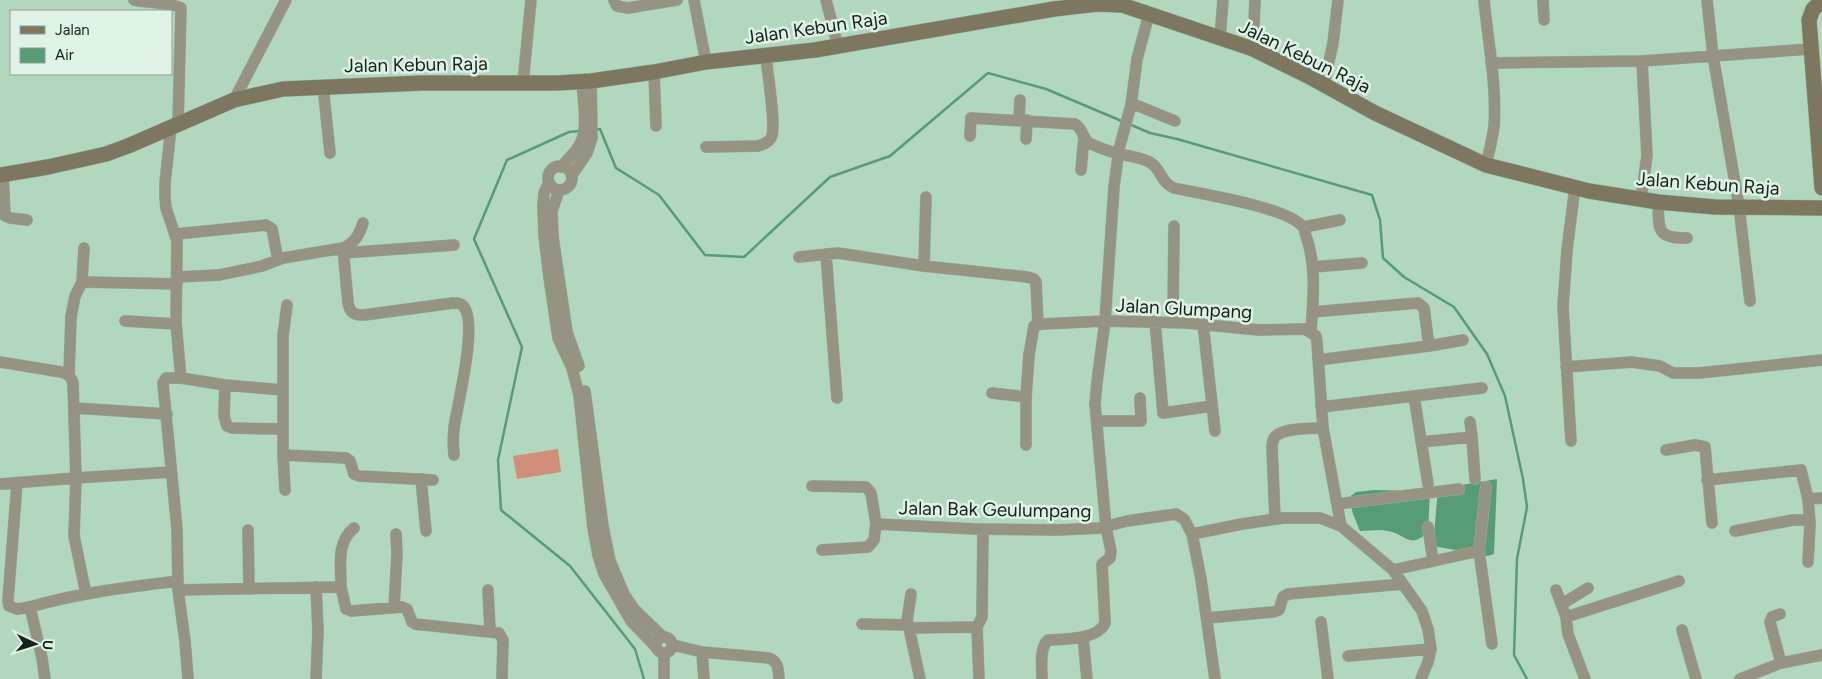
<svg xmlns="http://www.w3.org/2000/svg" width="1822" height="679" font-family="Figtree,sans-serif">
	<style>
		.green { fill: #d18e7b }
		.water { fill: #579c74 }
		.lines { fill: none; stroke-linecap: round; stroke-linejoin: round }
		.stream { stroke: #579c74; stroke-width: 2.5 }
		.street-casing { stroke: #92b39d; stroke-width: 12 }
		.secondary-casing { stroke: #92b39d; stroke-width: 16 }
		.street { stroke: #979383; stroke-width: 11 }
		.secondary { stroke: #7d7760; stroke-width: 15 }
		.labels { text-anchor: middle; stroke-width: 5; stroke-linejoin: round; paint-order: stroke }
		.street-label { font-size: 19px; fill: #15241b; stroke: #dff2e6 }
	</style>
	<rect width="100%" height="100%" fill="#b1d7be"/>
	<!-- green -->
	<path class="green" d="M558,449L561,472L517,479L513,456Z"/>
	<!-- water -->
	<path class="water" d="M1497,479L1494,554L1488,556L1433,546L1438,489Z
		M1374,490L1430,491L1428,532C1409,550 1406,534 1388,531C1379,529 1369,531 1360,531L1353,514L1349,497L1356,492Z"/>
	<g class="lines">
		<!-- stream -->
		<path class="stream" d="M1129,124L1150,133L1177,139L1372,195L1380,220L1383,258L1404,277L1454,307L1487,354L1505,396L1523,479L1527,507L1517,559L1514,655L1527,679
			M595,130L600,129L616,168L659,195L705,255L744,257L830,177L890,156L988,73L1046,89L1124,122
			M580,131L569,132L507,160L474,239L522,347L498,460L501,510L570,566L635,649L644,679"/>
		<defs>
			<path id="street" d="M134,0C144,2 176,4 181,8L178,124
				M614,0L617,6L628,8L677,0
				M694,0L706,62
				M826,0L838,46
				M1484,0C1488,42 1497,85 1494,127C1492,140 1489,153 1486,165
				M1543,0L1544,20
				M1707,0L1713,56L1739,206L1750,301
				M1149,14L1137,59L1131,105L1119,149L1114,187L1105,321L1187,323L1259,330L1305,329L1316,336L1317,342L1323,428L1341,526
				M1220,38L1223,0
				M1253,49L1255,0
				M1491,63L1642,61L1810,49
				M654,72L656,126
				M523,83L531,0
				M1324,85L1333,43L1338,0
				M323,86L330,153
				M234,100L286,0
				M1131,103L1175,121
				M1019,120L1020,100
				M171,127L165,183V198L166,208L177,241L176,324L181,378
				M970,136L971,118L1075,124C1084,129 1082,140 1091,144C1102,149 1114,153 1125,155C1133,157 1144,158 1151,163C1162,170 1160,182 1174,188C1201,194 1286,207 1302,226C1305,228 1305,232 1306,236C1317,267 1313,299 1311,332
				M1026,139L1027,120
				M706,147L758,146C764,144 768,143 771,138C777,128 767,71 766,56
				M548 178a12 12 0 1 1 24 0a12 12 0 1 1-24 0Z
				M561,167C568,159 577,151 581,142C588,127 583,98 582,82
				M1081,170L1084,137
				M3,174L5,216L10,218L27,220
				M572,175L587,153L592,138L591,81
				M549,182L544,193L543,206L544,235L549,277L558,338L572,368L579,395L593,528L598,555L604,574L631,621L656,647
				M559,190L552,211L553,237L567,332L579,366
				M1641,200L1647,155L1642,61
				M1658,202C1659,230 1656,238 1687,238
				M1304,227L1340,220
				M176,234L266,225L272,229L278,260
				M343,248L348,303C350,313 354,315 364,315L453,303C456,303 461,303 463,306C479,321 457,406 454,428C453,437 453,445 454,455
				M343,253L454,245
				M826,254L837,398
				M799,257L838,253L924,266L1027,277L1034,279L1036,282L1038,325
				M924,266L926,197
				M1313,267L1362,263
				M177,277L219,275L262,266L283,258L343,248C355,243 359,235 363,223
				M82,282L177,284
				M1312,312L1418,303L1424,308L1429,346L1463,340
				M125,321L176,324
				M1155,321L1163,413L1212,406
				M1173,322L1174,226
				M1203,324L1215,431
				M1318,360L1429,346
				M0,362L61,372C68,374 71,376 73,383L76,478L0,484
				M1566,367L1632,362L1660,366L1673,373H1699L1822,360
				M69,375L71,317L75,296L82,282L84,248
				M225,385L283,390
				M585,391L603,526L610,561L624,594L634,609L663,637
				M992,393L1026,397L1029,355L1034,326L1043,324L1105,321L1097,382L1095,404L1106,527L1111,551L1110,558L1102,564L1105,623C1098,640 1063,639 1048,640C1039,648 1042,668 1042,679
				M1414,396L1428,484
				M1026,397V445
				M1321,407L1482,388
				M74,408L167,414
				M1097,421H1141L1140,398
				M283,429V455L346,458L350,461L354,474L359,476L433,480
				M1472,437L1475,479
				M1571,441L1563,307L1567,250L1575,187
				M1421,442L1472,437L1470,422
				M1666,450L1695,445L1705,447L1712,523
				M283,455L285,490
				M421,479L426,531
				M1707,480L1801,470L1808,499L1822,498
				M17,483L8,600L9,606L17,609L30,607
				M812,486L866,487L871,493L876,524
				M1486,487L1479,551L1492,644
				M1337,504L1459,489
				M1275,519L1272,447C1272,444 1273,441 1274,438C1282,427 1311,429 1323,428
				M1428,527L1433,561
				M248,530L249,589
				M1735,531L1793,520H1810
				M1192,534L1201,579L1215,679
				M822,550L868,547L874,540L876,524L975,529L1058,530L1100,528L1127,521L1176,514L1184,519L1192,534L1242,524L1283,518H1320L1341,526L1393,570L1422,611L1428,629L1431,649L1428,662L1421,679
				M1808,562L1810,524L1808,499
				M1393,570L1479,551
				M316,587L318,631L316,679
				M341,587C341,567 336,542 354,528
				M178,590L341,587L346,609L351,611L402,607L407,609L412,622L415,624L499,633L503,640L502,679
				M488,590L490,631
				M1556,590L1566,617L1568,634L1585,679
				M86,594L74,536L76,478L171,472
				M1562,604L1588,588
				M394,608L397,554L396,534
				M1780,614L1772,617L1770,622L1781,663
				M1566,617L1679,581
				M1207,618L1273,612L1279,610L1283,597L1288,594L1403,584
				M1321,622L1328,679
				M862,624L908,625
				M909,628L907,621L911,594
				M1682,630L1696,679
				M656 645a8 8 0 1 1 16 0a8 8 0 1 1-16 0Z
				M1083,637L1087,679
				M673,645L702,652L769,658C779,662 778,669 779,679
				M702,652L704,679
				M1348,656L1431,649
				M45,679L42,658L30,607C78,593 128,587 178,581
				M188,679L185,641L178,590L177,529L163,383L166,378H181L225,385L224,416L227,426L232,428L283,429V336L287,305
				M664,679V654
				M920,679L909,628L977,627
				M979,679L977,627L982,617L983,529
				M1740,679L1781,663L1822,655"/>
			<path id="secondary" d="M1822,1L1813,9L1809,20L1822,188
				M0,175L48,167L106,154L128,146L234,100L283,89L422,83H557L591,81L654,72L706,62L815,50L1054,9L1097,4L1122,5L1253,49L1308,76L1375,113L1486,165L1589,191L1658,202L1715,207L1822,208"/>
		</defs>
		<!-- street casing -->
		<use href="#street" class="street-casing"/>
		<!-- secondary casing -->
		<use href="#secondary" class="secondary-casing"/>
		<!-- street -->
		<use href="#street" class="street"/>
		<!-- secondary -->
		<use href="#secondary" class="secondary"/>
	</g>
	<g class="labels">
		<!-- street labels -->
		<g class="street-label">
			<text transform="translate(816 27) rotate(-8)" y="7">Jalan Kebun Raja</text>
			<text transform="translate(1305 56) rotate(26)" y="7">Jalan Kebun Raja</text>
			<text transform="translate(416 64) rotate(-1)" y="7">Jalan Kebun Raja</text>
			<text transform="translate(1708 183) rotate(4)" y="7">Jalan Kebun Raja</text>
			<text transform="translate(1184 308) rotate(3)" y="7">Jalan Glumpang</text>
			<text transform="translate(995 509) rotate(1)" y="7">Jalan Bak Geulumpang</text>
		</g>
	</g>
	<!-- legend -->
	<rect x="10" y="10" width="162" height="65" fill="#dff2e6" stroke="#8ea095"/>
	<rect x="20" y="26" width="25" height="8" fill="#7d7760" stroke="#8ea095"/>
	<text x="55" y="35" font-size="15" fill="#15241b">Jalan</text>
	<rect x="20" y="48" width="25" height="15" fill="#579c74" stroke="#8ea095"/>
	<text x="55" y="60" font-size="15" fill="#15241b">Air</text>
	<!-- north arrow -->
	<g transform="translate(35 644) rotate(94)" stroke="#dff2e6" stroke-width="4" paint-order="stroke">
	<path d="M0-4L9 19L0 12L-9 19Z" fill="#15241b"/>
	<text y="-8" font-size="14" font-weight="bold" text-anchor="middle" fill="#15241b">U</text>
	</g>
</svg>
